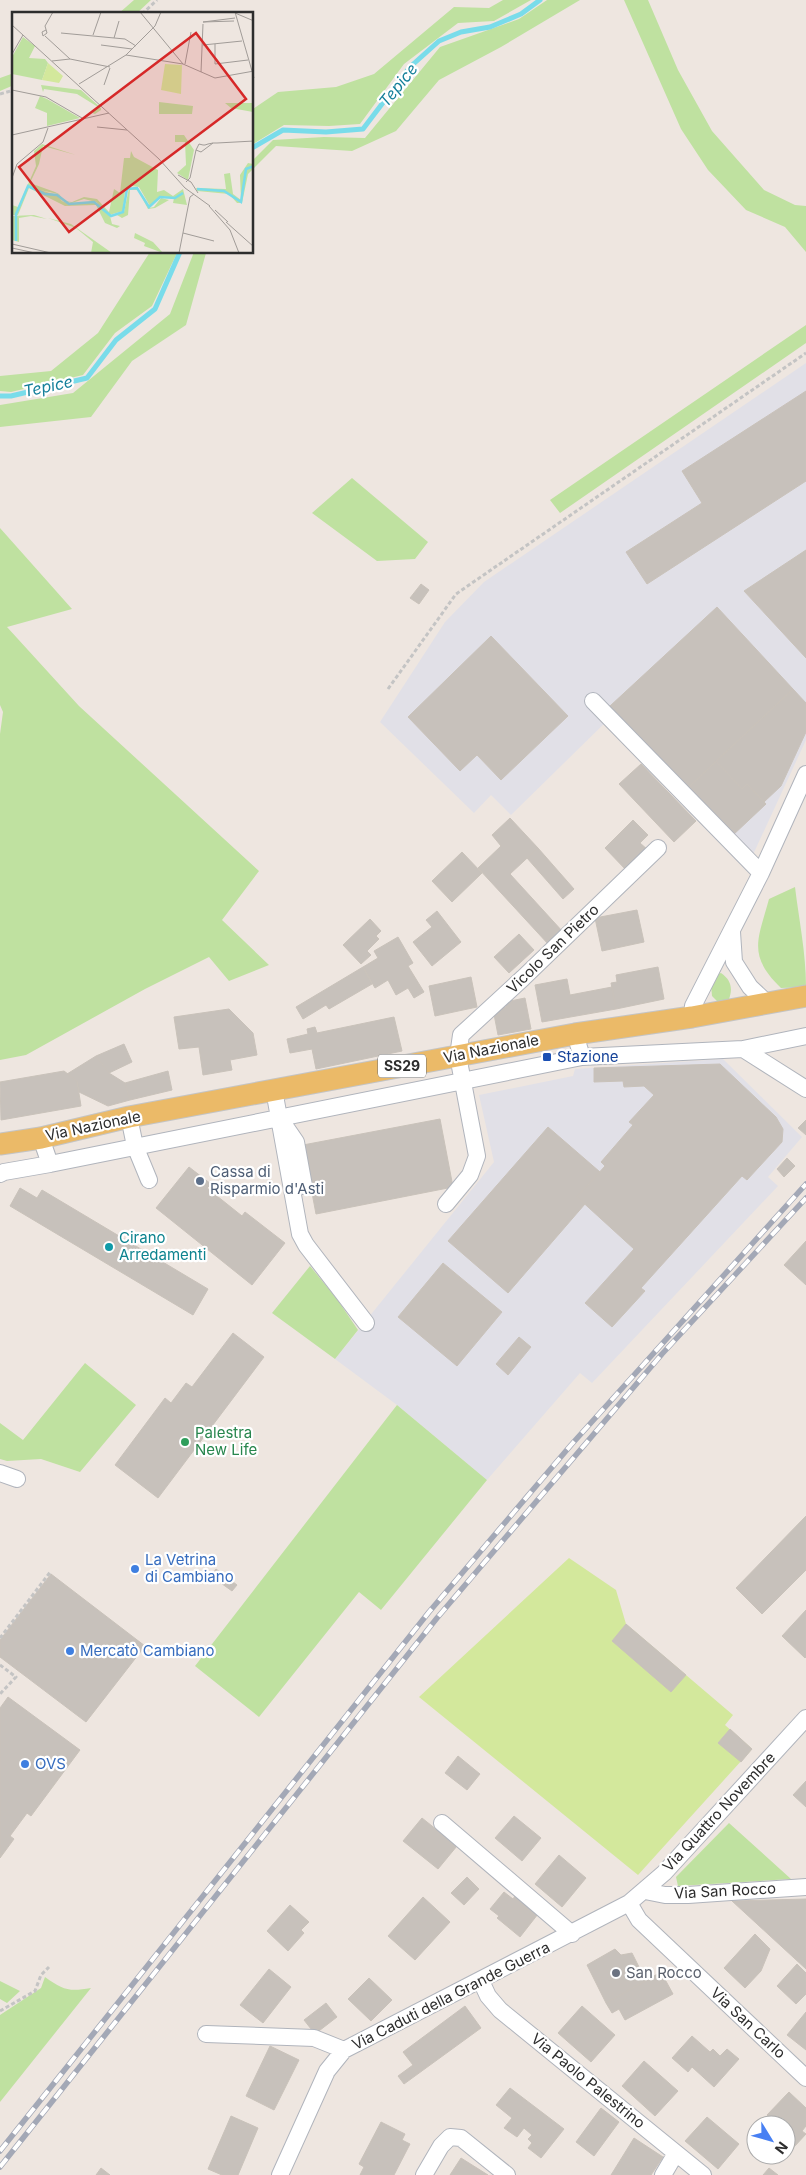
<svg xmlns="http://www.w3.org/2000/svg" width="806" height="2175" font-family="Inter,sans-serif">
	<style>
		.industrial { fill: #e1e0e7 }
		.green { fill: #bfe1a0 }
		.pitch { fill: #d3e89c }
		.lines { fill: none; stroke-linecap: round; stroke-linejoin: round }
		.stream { stroke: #79dcea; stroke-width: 5 }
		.building { fill: #c7c1bb; stroke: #c9c2ba }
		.minor-casing { stroke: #b0b4bc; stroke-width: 18 }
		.major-casing { stroke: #c4c4c4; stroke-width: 23 }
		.path { stroke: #c4c4c4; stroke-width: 3; stroke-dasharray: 4 2.5; stroke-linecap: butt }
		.minor { stroke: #fff; stroke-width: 16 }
		.major { stroke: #ebba68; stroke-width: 21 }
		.rail-casing { stroke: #a3a8b6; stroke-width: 5.5 }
		.rail { stroke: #fff; stroke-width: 4; stroke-dasharray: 11; stroke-linecap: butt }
		.transit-dot { fill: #1a4fb4; stroke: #fff; stroke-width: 2 }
		.service-dot { fill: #5c6f8a; stroke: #fff; stroke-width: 2 }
		.culture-dot { fill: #0f9aa8; stroke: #fff; stroke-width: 2 }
		.leisure-dot { fill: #2e9e5b; stroke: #fff; stroke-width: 2 }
		.shop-dot { fill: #3f7fe0; stroke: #fff; stroke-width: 2 }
		.worship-dot { fill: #6b7280; stroke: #fff; stroke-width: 2 }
		.labels { text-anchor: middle; stroke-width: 4.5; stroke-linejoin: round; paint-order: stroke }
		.shield { fill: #fff; stroke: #6c6c6c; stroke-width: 1 }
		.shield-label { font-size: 14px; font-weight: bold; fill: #2d2d2d }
		.street-label { font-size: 15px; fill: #2d2d2d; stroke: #fff }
		.transit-label { font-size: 15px; fill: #164399; stroke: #fff; text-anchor: start }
		.service-label { font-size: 15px; fill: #4e5e75; stroke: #fff; text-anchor: start }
		.culture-label { font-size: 15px; fill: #0d838f; stroke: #fff; text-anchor: start }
		.leisure-label { font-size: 15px; fill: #27864d; stroke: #fff; text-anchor: start }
		.shop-label { font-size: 15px; fill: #366cbe; stroke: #fff; text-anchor: start }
		.worship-label { font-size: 15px; fill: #5b616d; stroke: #fff; text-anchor: start }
		.water-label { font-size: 16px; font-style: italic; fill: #147f9a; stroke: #fff }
		.inset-river { fill: none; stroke: #79dcea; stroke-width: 2.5 }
		.inset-road { fill: none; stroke: #a19c98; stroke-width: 1 }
		.view { fill: #d62828; fill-opacity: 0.15; stroke: #d62828; stroke-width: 2.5 }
		.inset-edge { fill: none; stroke: #2d2d2d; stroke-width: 2.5 }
	</style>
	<rect width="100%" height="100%" fill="#eee6e0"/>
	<!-- industrial -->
	<path class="industrial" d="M806,363V740L751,859L613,715L511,815L491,795L474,813L380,722L445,622L484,582Z
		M723,1059L802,1137L768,1177L778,1186L592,1383L580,1373L487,1480L397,1405L335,1359L494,1162L479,1095L573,1076L575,1069Z"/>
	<!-- green -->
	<path class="green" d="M134,0H151L136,14H118Z
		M503,0H531L494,21L458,23L404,64L360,124L329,126L284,125L253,144V109L278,92L336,87L374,74L454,7L489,8Z
		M547,0H580L501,47L439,80L396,131L352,151L276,146L253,169V160L273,140L324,137L365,138L440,47L519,19Z
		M624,0H648L678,70L712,131L764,190L795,205L806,206V252L785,227L746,210L708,170L681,129Z
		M14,73V85L0,91V78Z
		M150,252L177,253L152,306L115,333L83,375L11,392L0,391V376L51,371L98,333Z
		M194,252L206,253L186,325L132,361L91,417L0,427V405L73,393L170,314Z
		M806,325V343L560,513L550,500Z
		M352,478L428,542L415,559L377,561L312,513Z
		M0,528L72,609L7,627L79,706L259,871L222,920L269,965L229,981L209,957L145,989L26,1055L0,1060V734L3,712L0,705Z
		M795,887C799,920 806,953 806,987L781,988C747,955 758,940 769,899Z
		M721,973C731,980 733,988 729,999L723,1002H718L712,996L711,985L718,974Z
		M310,1266L337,1299L358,1330L335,1359L272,1313Z
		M85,1363L136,1405L80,1472L41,1459L7,1461L0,1459V1423L23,1440Z
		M397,1405L487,1480L381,1610L359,1592L259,1717L195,1666Z
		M729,1823L791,1879L678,1886L676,1877Z
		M45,1977C63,1990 69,1992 91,1988L0,2102V2015L41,1988Z
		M0,1981L20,1991L7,2003L0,1999Z"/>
	<!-- pitch -->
	<path class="pitch" d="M569,1558L616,1590L626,1624L733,1715L725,1725L752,1749L638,1875L419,1697Z"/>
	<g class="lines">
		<!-- stream -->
		<path class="stream" d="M252,148L283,130L326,132L363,129L410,67L439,41L461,32L490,27L521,14L540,0
			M0,396H11L87,378L116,340L155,309L180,252"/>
	</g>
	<!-- building -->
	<path class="building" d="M806,391V481L647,584L626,552L702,503L682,471Z
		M806,550V658L744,591Z
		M421,584L429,590L419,604L410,598Z
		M717,607L793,689L687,789L610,706Z
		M491,636L568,716L501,780L477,755L460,771L408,717Z
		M793,689L806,703V732L781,786L764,802L747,784L742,789L716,761Z
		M716,761L742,789L747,784L766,804L732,836L687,789Z
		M641,764L696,821L674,842L619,784Z
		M510,818L538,848L510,874L563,932L549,945L478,868L501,846L492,835Z
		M633,820L648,835L640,843L648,850L627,871L605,848Z
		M538,848L574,889L563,899L527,858Z
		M462,852L482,873L452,902L432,881Z
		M637,910L644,942L602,951L595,918Z
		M437,911L461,942L432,966L413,942L432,927L426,920Z
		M370,919L381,931L376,936L379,939L367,951L371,955L361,964L343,945Z
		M519,934L534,950L509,973L494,957Z
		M398,937L413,963L408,966L424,992L414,998L408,988L396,995L388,980L375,988L363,967L378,958L374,951Z
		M363,967L372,984L329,1009L326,1005L303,1019L296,1007Z
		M658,967L664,999L616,1009L611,983L617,982L616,975Z
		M471,977L477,1007L435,1016L429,986Z
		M567,979L570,995L612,987L616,1009L542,1022L535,985Z
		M525,998L531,1029L498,1035L493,1009L506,1007L505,1002Z
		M229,1009L253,1033L257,1055L230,1060L232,1070L203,1075L199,1047L179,1049L174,1017Z
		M394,1017L402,1051L316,1069L312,1049L290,1053L287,1039L308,1034L307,1029L315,1027L317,1033Z
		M124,1044L132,1062L109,1073L96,1056Z
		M96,1056L109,1073L125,1083L130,1100L108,1106L79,1092L77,1081L67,1074Z
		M720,1064L776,1117L783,1129L782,1142L747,1180L742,1176L641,1288L645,1291L612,1327L585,1303L634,1249L577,1197L605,1166L601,1162L633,1125L629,1122L654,1095L644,1086L624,1087L623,1081L594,1082V1068Z
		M64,1071L77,1081L81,1106L1,1120L0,1082Z
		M168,1071L172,1090L130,1100L125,1083Z
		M440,1119L453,1187L316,1214L303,1145Z
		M806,1120V1135L798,1128Z
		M548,1127L600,1172L577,1197L585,1204L508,1293L448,1241Z
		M787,1158L795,1166L784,1177L777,1169Z
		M189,1167L211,1184L207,1188L242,1216L245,1212L285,1243L252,1285L156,1208Z
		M20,1188L37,1198L42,1190L208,1289L193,1315L10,1206Z
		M806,1241V1285L784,1265Z
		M443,1263L502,1312L457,1366L398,1317Z
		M233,1333L264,1357L158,1498L115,1465L165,1398L171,1403L186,1383L192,1387Z
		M519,1337L531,1347L508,1375L496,1364Z
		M806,1516V1570L762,1614L736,1588Z
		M216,1569L237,1585L232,1591L211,1576Z
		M51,1574L145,1646L86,1722L0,1657V1640Z
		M806,1610V1657L805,1658L782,1636Z
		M626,1624L686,1675L671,1692L612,1641Z
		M8,1697L80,1750L31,1816L27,1813L10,1836L14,1839L0,1858V1708Z
		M730,1729L752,1749L741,1762L718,1743Z
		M458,1756L480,1774L467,1790L445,1773Z
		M806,1781V1807L793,1795Z
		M514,1816L541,1838L522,1861L495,1838Z
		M422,1818L457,1846L438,1869L403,1841Z
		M559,1855L586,1878L562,1907L535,1884Z
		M467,1877L479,1889L464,1905L451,1893Z
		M504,1892L513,1899L515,1896L538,1914L520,1937L497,1918L499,1916L490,1909Z
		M423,1897L450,1922L415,1960L388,1936Z
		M806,1899V1969L732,1901Z
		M290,1905L309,1922L301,1930L304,1933L288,1951L267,1931Z
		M755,1934L770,1949L761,1971L745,1988L724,1968Z
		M615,1949L621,1955L632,1953L646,1981L606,2003L587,1965Z
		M797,1964L806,1973V1994L796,2004L777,1986Z
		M269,1969L291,1987L263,2023L240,2005Z
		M661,1972L673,1994L625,2020L619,2009L612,2013L606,2003Z
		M369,1978L392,2000L371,2021L348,1999Z
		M326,2003L337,2017L315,2034L304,2020Z
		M465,2006L481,2028L404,2084L398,2076L413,2065L403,2052Z
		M582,2006L615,2035L591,2062L558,2033Z
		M806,2012V2050L787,2035Z
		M692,2036L710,2052L713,2049L720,2056L727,2049L739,2059L714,2087L692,2067L688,2072L672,2058Z
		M270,2046L299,2060L274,2110L246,2096Z
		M644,2061L678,2091L655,2116L622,2086Z
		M510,2088L564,2129L541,2158L528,2148L532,2143L528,2139L532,2135L524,2128L517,2137L504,2128L512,2118L496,2105Z
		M789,2092L806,2108V2126L802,2131L806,2134L783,2159L779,2155H786V2125H768L772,2120L767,2115Z
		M601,2108L619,2122L594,2156L576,2142Z
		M231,2116L258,2128L238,2175H222L208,2169Z
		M707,2117L739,2144L718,2169L685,2141Z
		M381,2122L405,2134L402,2140L410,2144L394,2175H360L364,2167L359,2164Z
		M634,2138L663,2157L651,2175H611Z
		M461,2158L488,2175H450Z
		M101,2168L110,2175H96Z
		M769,2168L778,2175H763Z"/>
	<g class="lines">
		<defs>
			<path id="minor" d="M593,701L761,873
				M732,932L734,962L750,987L767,1003
				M692,1017L693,1006L761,873L806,774
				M575,1034L582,1057L743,1049L806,1036
				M743,1049L806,1089
				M274,1090L300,1234L306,1245L366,1323
				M129,1117L135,1146L149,1180
				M283,1123L296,1142L304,1186
				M41,1138L50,1164L582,1057
				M0,1174L4,1172L50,1164
				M446,1204L470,1175L477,1156L458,1056L461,1035L523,978L658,848
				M0,1473L17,1479
				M442,1823L572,1934
				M645,1891L665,1895H688L806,1887
				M629,1903L639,1920L806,2078
				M481,1981L488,1996L500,2010L703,2175
				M206,2034L314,2038L344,2050
				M280,2175L327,2071L344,2050L629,1903L664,1873L806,1718
				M424,2175L441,2146L450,2137L461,2138L507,2175
				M663,2175L676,2153"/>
			<path id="major" d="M0,1144L41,1138L129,1117L575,1034L692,1017L806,996"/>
		</defs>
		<!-- minor casing -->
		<use href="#minor" class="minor-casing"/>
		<!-- major casing -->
		<use href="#major" class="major-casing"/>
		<!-- path -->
		<path class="path" d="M142,14L157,0
			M0,94L14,90
			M388,689L456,594L806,353
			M0,1638L51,1571
			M0,1665L16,1677L0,1694
			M0,2011L35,1991L41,1975L49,1967"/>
		<!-- minor -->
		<use href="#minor" class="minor"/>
		<!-- major -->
		<use href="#major" class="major"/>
		<defs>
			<path id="rail" d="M0,2151L429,1612L571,1445L806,1184
				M0,2167L437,1618L662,1354L806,1198"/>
		</defs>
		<!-- rail casing -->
		<use href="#rail" class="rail-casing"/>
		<!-- rail -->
		<use href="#rail" class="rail"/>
	</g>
	<!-- markers -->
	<rect class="transit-dot" x="542" y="1052" width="10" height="10" rx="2.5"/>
	<circle class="service-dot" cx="200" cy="1181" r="5"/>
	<circle class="culture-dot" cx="109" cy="1247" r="5"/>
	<circle class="leisure-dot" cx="185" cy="1442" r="5"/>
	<g class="shop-dot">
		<circle cx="135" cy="1569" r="5"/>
		<circle cx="70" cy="1651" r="5"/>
		<circle cx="25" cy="1764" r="5"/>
	</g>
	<circle class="worship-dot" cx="616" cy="1973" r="5"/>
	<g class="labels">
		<!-- shield labels -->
		<rect class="shield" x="378" y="1054.5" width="48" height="23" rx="4"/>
		<g class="shield-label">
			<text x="402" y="1071">SS29</text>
		</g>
		<!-- street labels -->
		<g class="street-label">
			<text transform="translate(553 949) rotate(-44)" y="5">Vicolo San Pietro</text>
			<text transform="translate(491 1049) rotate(-11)" y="5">Via Nazionale</text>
			<text transform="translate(93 1126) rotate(-12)" y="5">Via Nazionale</text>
			<text transform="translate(719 1812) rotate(-47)" y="5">Via Quattro Novembre</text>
			<text transform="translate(725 1891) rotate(-3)" y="5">Via San Rocco</text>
			<text transform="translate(451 1996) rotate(-27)" y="5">Via Caduti della Grande Guerra</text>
			<text transform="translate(748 2023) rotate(43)" y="5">Via San Carlo</text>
			<text transform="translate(588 2081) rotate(39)" y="5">Via Paolo Palestrino</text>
		</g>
		<!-- transit labels -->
		<g class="transit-label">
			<text x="557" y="1062">Stazione</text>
		</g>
		<!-- service labels -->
		<g class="service-label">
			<text x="210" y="1177">Cassa di<tspan x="210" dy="17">Risparmio d'Asti</tspan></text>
		</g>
		<!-- culture labels -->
		<g class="culture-label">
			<text x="119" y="1243">Cirano<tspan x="119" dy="17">Arredamenti</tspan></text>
		</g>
		<!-- leisure labels -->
		<g class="leisure-label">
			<text x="195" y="1438">Palestra<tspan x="195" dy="17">New Life</tspan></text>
		</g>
		<!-- shop labels -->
		<g class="shop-label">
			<text x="145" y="1565">La Vetrina<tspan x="145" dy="17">di Cambiano</tspan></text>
			<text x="80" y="1656">Mercatò Cambiano</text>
			<text x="35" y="1769">OVS</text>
		</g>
		<!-- worship labels -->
		<g class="worship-label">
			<text x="626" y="1978">San Rocco</text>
		</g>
		<!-- water labels -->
		<g class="water-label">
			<text transform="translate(398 85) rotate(-51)" y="6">Tepice</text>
			<text transform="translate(48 386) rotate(-12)" y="6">Tepice</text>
		</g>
	</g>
	<!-- overview -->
	<g transform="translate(12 12)">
		<rect width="241" height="241" fill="#eee6e0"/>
		<path d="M11,25L23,34L17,46L33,47L36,51L30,68L0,62V45ZM29,73L69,78L89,96V98L83,102L80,101L86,95L65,82L32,77L31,80ZM28,84L35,87L68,106L35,114V101L23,96ZM147,90L181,94L180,102H147ZM213,91H241V100L219,96L224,128L219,96ZM163,123H172L182,138L176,168L165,161L174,153L173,130H163ZM30,132L64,143L31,134L27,152L18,171L43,180L47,182L52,189L60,190L72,185L85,187L97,200L102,177L108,181L112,146H118L119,139L122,145L146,158L145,180L152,178L161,184L171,177L175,193L161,191L162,186L151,184L138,194L127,175L119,174L113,179L111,199L97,203L84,190L72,187L60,191L51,189L46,182L28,178L45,183L50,189L57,192L82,190L98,204L100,212L108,214L105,216L93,211L84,193L53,194L17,176L6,203H0V193L6,195L24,154L22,139ZM236,151L241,152V157L236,162L230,191H225L217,182L185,179L184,176L214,177L212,162L218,161L221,182L229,188L228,163ZM117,176H125L137,196L142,195L149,186L157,188L143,196L136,197L126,178H118L116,203L110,206L105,203L112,200ZM22,203L35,207L19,204L7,206V230L0,228V204ZM36,206L59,212L100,241H79L81,230L64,216ZM123,221L141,230L151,241L132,234L133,231L122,226Z" fill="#bfe1a0"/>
		<path d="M36,51L51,64L47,71L30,68ZM153,52L170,53L169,82L149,78Z" fill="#d3e89c"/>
		<path class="inset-river" d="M185,177L212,179L229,190L234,157L242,154M4,229V202L16,174L33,182L45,183L57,192L82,190L99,204L111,200L115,177L125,176L137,195L148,185L163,186L171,181"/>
		<path class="inset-road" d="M128,0L171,52M223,0L242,66M223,1L242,9M191,10L223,6M191,10L222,9M0,13L147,147L173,176L198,194M33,14L35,21L31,24L30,20L34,18M33,14L41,0M49,21L113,27L124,34M81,23L89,0M33,24L58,47M102,26L107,9M203,32V52L236,48M89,33L120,37M191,33L230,29M0,42L11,23M114,43L171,52L203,66L242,59M40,49L58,47L98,55M173,52L179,20M189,60L191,12M67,72L114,43L143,14L149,0M92,73L98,56M0,78L34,85L70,106M85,115L115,118M0,123L97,101M201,131L189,140L184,138L187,132L191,133H193L196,132L201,131H205L242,129M166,163L179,170L186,181M0,166L5,152L31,130L36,116M174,170L178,166L184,138M197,194L218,218L227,241M203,198L216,210M214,210L242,235M171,221L202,229M0,232L39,241M0,236L23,241M167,241L178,185L182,182"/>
		<path class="view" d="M184,21L234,87L57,220L7,155Z"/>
		<rect width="241" height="241" class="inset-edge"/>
	</g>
	<!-- north arrow -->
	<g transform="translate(771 2140) rotate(127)"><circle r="24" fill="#ffffff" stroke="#ababab"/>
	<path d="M0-4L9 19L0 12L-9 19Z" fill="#4880f3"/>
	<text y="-8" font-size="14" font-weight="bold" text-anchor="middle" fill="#2d2d2d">N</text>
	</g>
</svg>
